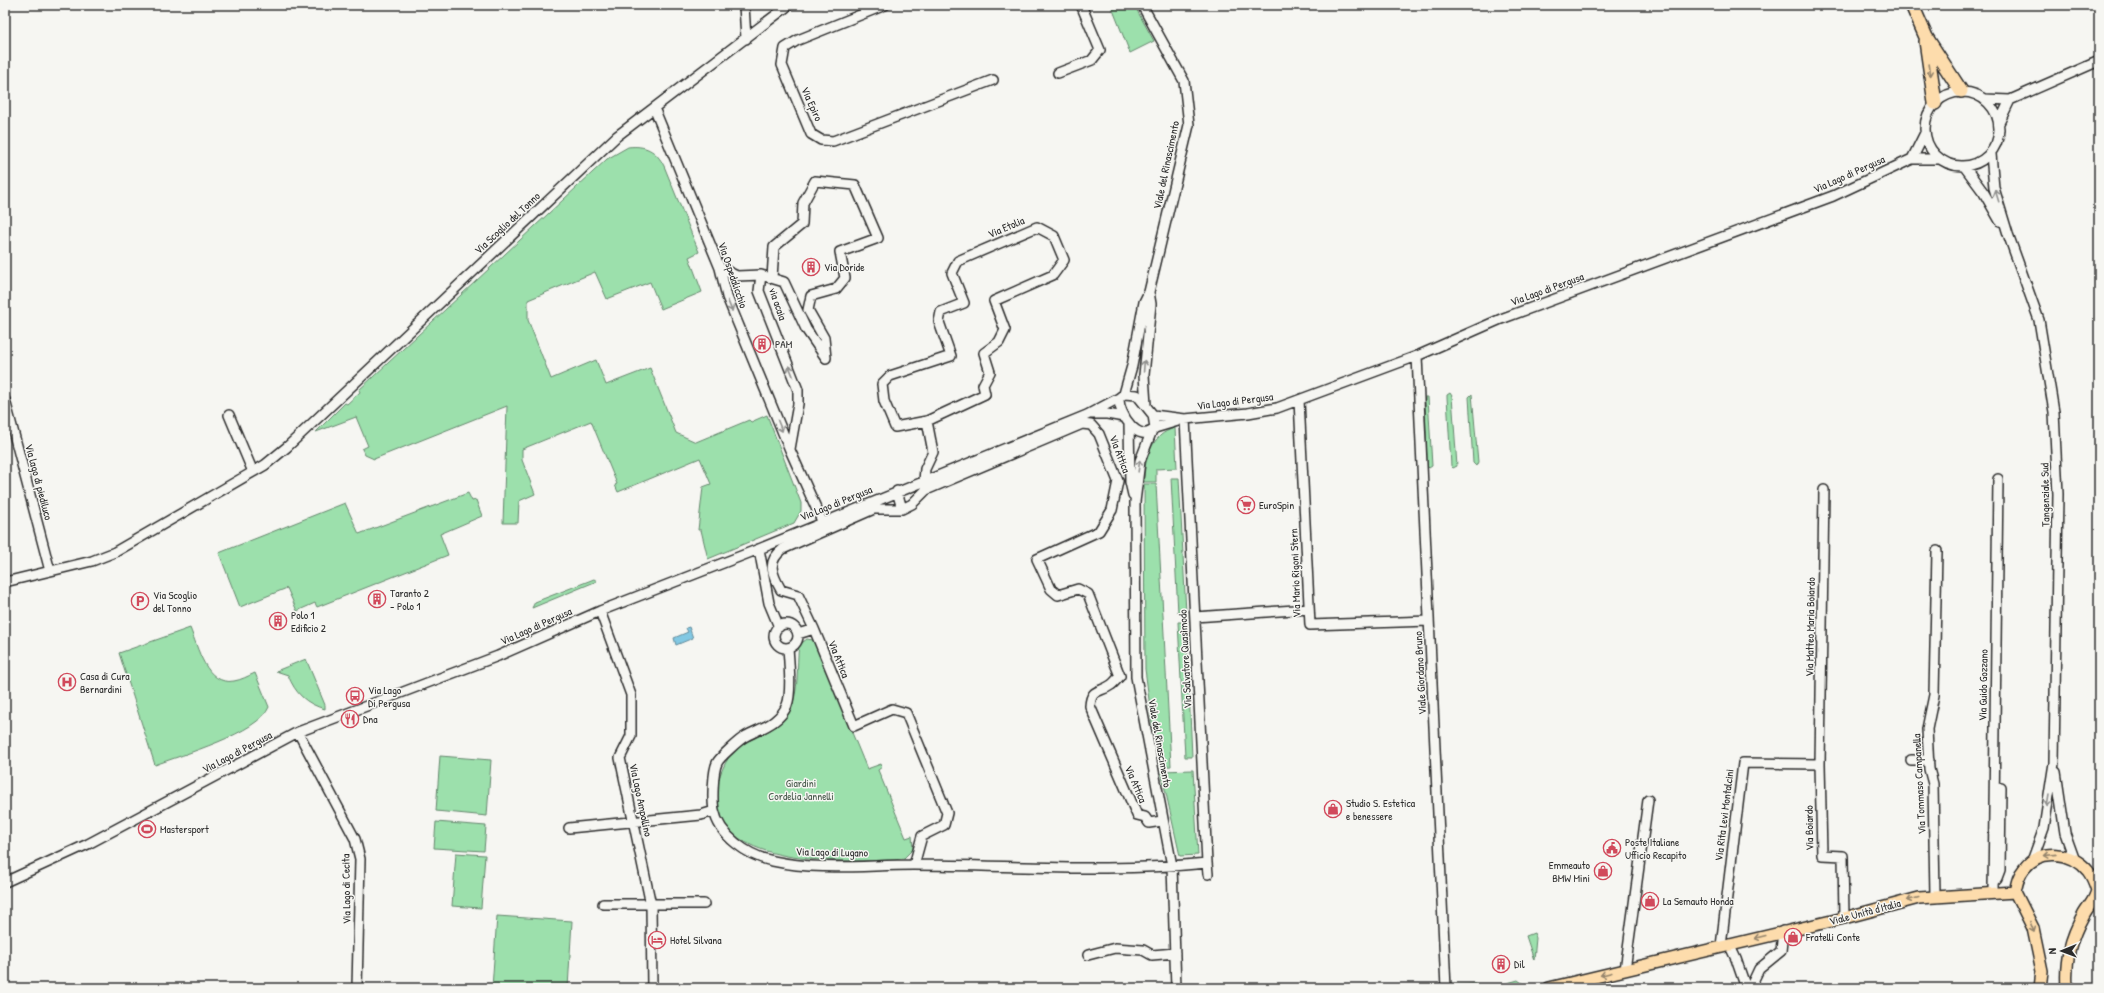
<svg xmlns="http://www.w3.org/2000/svg" width="2104" height="993" font-family="'Patrick Hand',sans-serif">
	<style>
		.green { fill: #9ce0ac; stroke: #64866c }
		.water { fill: #82c8e3; stroke: #5f8999 }
		.lines { fill: none; stroke-linecap: round; stroke-linejoin: round }
		.minor-casing { stroke: #2b2b2b; stroke-width: 12 }
		.major-casing { stroke: #2b2b2b; stroke-width: 14 }
		.highway-casing { stroke: #2b2b2b; stroke-width: 16 }
		.minor { stroke: #f6f6f2; stroke-width: 9 }
		.major { stroke: #fddcac; stroke-width: 11 }
		.highway { stroke: #fddcac; stroke-width: 13 }
		.oneway { stroke: #94846c }
		.oneway2 { stroke: #90908e }
		.labels { text-anchor: middle; stroke-width: 3; stroke-linejoin: round; paint-order: stroke }
		.street-label { font-size: 11px; fill: #2b2b2b; stroke: #f6f6f2 }
		.poi-label { font-size: 11px; fill: #2b2b2b; stroke: #f6f6f2; text-anchor: start }
		.park-label { font-size: 11px; fill: #47584b; stroke: #f6f6f2 }
	</style>
	<rect width="100%" height="100%" fill="#f6f6f2"/>
	<filter id="ink" filterUnits="userSpaceOnUse"><feTurbulence type="fractalNoise" baseFrequency=".025" numOctaves="2"/><feDisplacementMap in="SourceGraphic" scale="8" xChannelSelector="R" yChannelSelector="G"/><feConvolveMatrix kernelMatrix="1 2 1 2 8 2 1 2 1" color-interpolation-filters="sRGB"/></filter>
	<g filter="url(#ink)">
		<!-- green -->
		<path class="green" d="M1111,5H1134L1154,41L1130,53Z
			M628,147C645,145 656,150 664,166L699,252L689,257L702,292L661,309L650,282L607,299L595,272L528,300V320L551,379L596,360L606,385L650,368L676,433L696,442L749,420L751,422L767,415L801,503V511L794,523L708,559L701,530H698L703,487L711,484L700,458L618,492L615,485L617,484L591,421L522,449V460L535,494L519,501L518,523H503L507,406L374,459L365,455L362,449L368,446L356,417L316,432L345,403L347,404L360,392L359,390L607,159Z
			M1450,393L1452,396L1457,466L1453,468L1451,466L1447,397V395Z
			M1472,394L1478,462L1476,466L1473,463L1469,397Z
			M1425,397H1428L1432,466L1429,468L1427,466Z
			M1175,428L1177,468L1156,469V482H1144C1144,460 1151,434 1175,428Z
			M1171,478H1179L1186,613H1178Z
			M1144,484H1156L1171,766L1161,767L1152,723L1145,669Z
			M468,493L472,501L476,500L482,516L440,534L448,555L317,607L315,603L297,611L287,588L240,607L219,553L345,503L359,534Z
			M594,579L597,581L532,608L535,602Z
			M1178,622H1186L1192,757H1185Z
			M190,628C198,647 206,686 234,681C241,680 248,676 255,673L269,707C259,733 181,755 155,765L119,653Z
			M807,639L813,640L815,643L867,769L881,764L882,767L878,770L906,838L912,836L913,849L904,858L895,860C847,861 730,869 717,806C714,789 720,771 729,757C745,735 778,736 790,710C800,690 796,666 799,645Z
			M306,659L325,705V709C306,704 295,693 288,675L276,671Z
			M440,756L491,760L487,816L436,811Z
			M1193,770L1198,855L1180,856L1161,771Z
			M436,822L486,826L484,851L434,848Z
			M456,853L485,855L481,908L452,906Z
			M497,916L572,921L568,988H492Z
			M1534,933L1536,938L1534,960L1526,936Z
			M1518,980L1522,983L1503,988H1490Z
			M1477,984V988H1454V985Z"/>
		<!-- water -->
		<path class="water" d="M689,627L693,638L676,645L674,638L688,632L686,628Z"/>
		<g class="lines">
			<defs>
				<path id="minor" d="M744,5L746,39
					M885,5L798,40L785,48L782,65L811,134L821,140L833,141L993,80
					M1058,73L1092,60L1100,50L1081,5
					M1925 129a37 37 0 1 1 74 0a37 37 0 1 1-74 0Z
					M1985,99L2010,100L1999,123
					M2010,100L2099,61
					M654,108L720,268L727,297L790,450L822,521
					M1925,133L1912,159H1939
					M1991,154L1994,188L2008,234L2039,320L2054,412L2058,494L2054,763L2044,828L2032,861
					M1964,166L1984,193L2000,221
					M720,268L737,276L761,275L784,282L806,329L826,358L824,338L808,310L811,296L836,289L845,278L840,252L878,238L855,185L815,181L803,203L802,224L774,247L772,278
					M761,275L759,291L798,390V404L790,449
					M1417,356L1446,988
					M1124,394L1132,366L1144,302L1149,292L1189,125L1184,81L1142,5
					M1124,394L1137,395L1153,415L1155,428C1139,446 1118,413 1119,398Z
					M5,400L50,571
					M1299,400L1310,625L1429,621
					M1146,405L1144,375L1151,304L1149,292
					M1091,414H1107L1124,417
					M229,415L253,472
					M1153,415L1185,419L1248,413L1277,408L1417,356L1501,319L1833,196L1912,159
					M1129,423L1130,482L1133,495
					M1155,428L1178,421
					M1151,433L1140,461L1135,502L1136,677L1172,866L1176,988
					M924,481L925,469L933,452L927,421L985,394L983,385L990,372L984,353L999,342L1005,330L994,301L1053,275L1064,260L1054,236L1037,227L958,261L952,273L964,303L941,312L939,322L951,356L890,376L882,384L884,401L895,427L927,421
					M1824,490L1820,764L1822,855L1843,856L1844,918
					M897,491L902,509
					M759,549L769,603L779,627
					M5,582L92,561L115,552L265,465L287,447L617,136L789,5
					M600,611L631,695V736L620,758L651,905L652,988
					M1195,617L1309,609
					M774 636a12 12 0 1 1 24 0a12 12 0 1 1-24 0Z
					M814,629L798,595L781,590C772,574 766,562 783,549L874,509H902L912,504L926,490L1082,424L1091,425L1099,434L1118,481L1112,510L1099,531L1037,559L1051,589L1058,595L1078,589L1088,594L1120,676C1117,679 1114,683 1111,685C1100,693 1091,688 1090,706L1137,815L1145,817L1149,823L1162,821
					M798,634L814,629L854,726L892,709L906,713L947,813L944,825L922,836L914,865
					M788,648C789,661 792,693 787,705C780,723 761,728 746,736C740,739 719,758 717,763C713,771 712,800 714,810C719,836 748,856 773,861C818,871 867,865 913,865C1011,865 1109,873 1207,863L1185,419
					M298,732L355,839L360,859L357,988
					M1911,760H1929
					M2056,772L2065,833L2074,858
					M569,828L701,815L714,811
					M1207,863L1208,874
					M5,882L88,844L298,732L498,656L600,611L759,549L1087,415L1119,398
					M1993,882L1997,878L2000,870L2001,788
					M1993,892L1998,479
					M1935,896L1933,784L1929,769L1927,729L1934,695L1937,551
					M603,904H704
					M1729,944L1736,959L1746,988
					M1721,946L1743,763L1820,764
					M1088,955L1115,948L1143,950L1152,955L1175,953
					M1625,970L1648,800
					M1750,988L1759,969L1781,951L1783,931"/>
				<path id="major" d="M2015,892L2033,928L2042,971L2040,988
					M1549,988L1844,918L1919,898L2015,892C2017,883 2018,876 2024,869C2040,847 2072,852 2088,871C2092,876 2095,884 2097,890H2099
					M2067,988C2065,960 2070,939 2084,914C2089,905 2095,901 2097,890"/>
				<path id="highway" d="M1912,5L1926,37L1961,91
					M1926,41L1935,103"/>
			</defs>
			<!-- minor casing -->
			<use href="#minor" class="minor-casing"/>
			<!-- major casing -->
			<use href="#major" class="major-casing"/>
			<!-- highway casing -->
			<use href="#highway" class="highway-casing"/>
			<!-- minor -->
			<use href="#minor" class="minor"/>
			<!-- major -->
			<use href="#major" class="major"/>
			<!-- highway -->
			<use href="#highway" class="highway"/>
		</g>
		<!-- one-way arrows -->
		<defs><path id="oneway-shaft" d="M-6 0H5M1.5-3L5.5 0L1.5 3" fill="none" stroke-width="1.6" stroke-linecap="round" stroke-linejoin="round"/></defs>
		<g class="oneway">
			<use href="#oneway-shaft" transform="translate(1930 70) rotate(82)"/>
			<use href="#oneway-shaft" transform="translate(2050 855) rotate(174)"/>
			<use href="#oneway-shaft" transform="translate(1913 899) rotate(165)"/>
			<use href="#oneway-shaft" transform="translate(2032 927) rotate(69)"/>
			<use href="#oneway-shaft" transform="translate(1760 937) rotate(166)"/>
			<use href="#oneway-shaft" transform="translate(1606 974) rotate(166)"/>
		</g>
		<g class="oneway2">
			<use href="#oneway-shaft" transform="translate(1997 196) rotate(-107)"/>
			<use href="#oneway-shaft" transform="translate(730 306) rotate(68)"/>
			<use href="#oneway-shaft" transform="translate(1144 366) rotate(-86)"/>
			<use href="#oneway-shaft" transform="translate(791 371) rotate(-112)"/>
			<use href="#oneway-shaft" transform="translate(780 426) rotate(68)"/>
			<use href="#oneway-shaft" transform="translate(1139 466) rotate(-82)"/>
			<use href="#oneway-shaft" transform="translate(2048 801) rotate(99)"/>
		</g>
	</g>
	<!-- icons -->
	<defs>
		<symbol id="building-ring" viewBox="-11 -11 22 22"><circle r="9.5" fill="#f6f6f2" stroke="#d1495b" stroke-width="1.5"/><path d="M-4-6H4V6H1V3H-1V6H-4ZM-2.5-4.3h1.7v1.8h-1.7ZM.8-4.3h1.7v1.8H.8ZM-2.5-1h1.7V.8h-1.7ZM.8-1h1.7V.8H.8Z" fill="#d1495b"/></symbol>
		<symbol id="supermarket-ring" viewBox="-11 -11 22 22"><circle r="9.5" fill="#f6f6f2" stroke="#d1495b" stroke-width="1.5"/><path d="M-6-5.5h2.5l.6 2H6L4.5 2H-2.5L-4.4-4H-6ZM-1.5 3.2a1.3 1.3 0 1 0 .1 0ZM3 3.2a1.3 1.3 0 1 0 .1 0Z" fill="#d1495b"/></symbol>
		<symbol id="parking-ring" viewBox="-11 -11 22 22"><circle r="9.5" fill="#f6f6f2" stroke="#d1495b" stroke-width="1.5"/><path d="M-3.5-5.5H1a3.5 3.5 0 0 1 0 7H-1V5.5H-3.5ZM-1-3.4V-.6H.8a1.4 1.4 0 0 0 0-2.8Z" fill="#d1495b"/></symbol>
		<symbol id="hospital-ring" viewBox="-11 -11 22 22"><circle r="9.5" fill="#f6f6f2" stroke="#d1495b" stroke-width="1.5"/><path d="M-5-5h3v3.5h4V-5h3V5h-3V1.5h-4V5h-3Z" fill="#d1495b"/></symbol>
		<symbol id="bus-ring" viewBox="-11 -11 22 22"><circle r="9.5" fill="#f6f6f2" stroke="#d1495b" stroke-width="1.5"/><path d="M-5-6H5V4H4V6H2V4H-2V6H-4V4H-5ZM-3.5-4V0h7V-4ZM-3.5 1.2v1.5H-2V1.2ZM2 1.2v1.5H3.5V1.2Z" fill="#d1495b"/></symbol>
		<symbol id="restaurant-ring" viewBox="-11 -11 22 22"><circle r="9.5" fill="#f6f6f2" stroke="#d1495b" stroke-width="1.5"/><path d="M-5-6h1v4h1v-4h1v4h1v-4h1v5L-1.5 .5V6h-2V.5L-5-1ZM5-6V6H3V1.5H1.5Q1.5-4 5-6Z" fill="#d1495b"/></symbol>
		<symbol id="shop-ring" viewBox="-11 -11 22 22"><circle r="9.5" fill="#f6f6f2" stroke="#d1495b" stroke-width="1.5"/><path d="M-5-2.5h2.3a2.7 3.5 0 0 1 5.4 0H5L5.5 6h-11ZM-1.5-2.5h3a1.5 2.3 0 0 0-3 0Z" fill="#d1495b"/></symbol>
		<symbol id="stadium-ring" viewBox="-11 -11 22 22"><circle r="9.5" fill="#f6f6f2" stroke="#d1495b" stroke-width="1.5"/><path d="M0-5a6.5 5 0 1 0 0 10a6.5 5 0 1 0 0-10ZM-3.5-1.8h7v3.6h-7Z" fill="#d1495b"/></symbol>
		<symbol id="civic-ring" viewBox="-11 -11 22 22"><circle r="9.5" fill="#f6f6f2" stroke="#d1495b" stroke-width="1.5"/><path d="M-.6-6.5H3V-4.5H.6V-3L4-1V1h2V6H-6V1h2V-1L-.6-3ZM-1.2 2.5V6h2.4V2.5Z" fill="#d1495b"/></symbol>
		<symbol id="hotel-ring" viewBox="-11 -11 22 22"><circle r="9.5" fill="#f6f6f2" stroke="#d1495b" stroke-width="1.5"/><path d="M-6-4.5h1.5V1H6V5H4.5V3h-9V5H-6ZM-4 0a1.8 1.8 0 1 1 3.6 0ZM.5 0V-2.5h3Q6-2.5 6 0Z" fill="#d1495b"/></symbol>
	</defs>
	<g fill-rule="evenodd">
		<use href="#building-ring" x="801" y="257" width="20" height="20"/>
		<use href="#building-ring" x="752" y="334" width="20" height="20"/>
		<use href="#supermarket-ring" x="1236" y="495" width="20" height="20"/>
		<use href="#building-ring" x="367" y="589" width="20" height="20"/>
		<use href="#parking-ring" x="130" y="591" width="20" height="20"/>
		<use href="#building-ring" x="268" y="611" width="20" height="20"/>
		<use href="#hospital-ring" x="57" y="672" width="20" height="20"/>
		<use href="#bus-ring" x="345" y="686" width="20" height="20"/>
		<use href="#restaurant-ring" x="340" y="709" width="20" height="20"/>
		<use href="#shop-ring" x="1323" y="799" width="20" height="20"/>
		<use href="#stadium-ring" x="137" y="819" width="20" height="20"/>
		<use href="#civic-ring" x="1602" y="838" width="20" height="20"/>
		<use href="#shop-ring" x="1593" y="861" width="20" height="20"/>
		<use href="#shop-ring" x="1640" y="891" width="20" height="20"/>
		<use href="#shop-ring" x="1783" y="927" width="20" height="20"/>
		<use href="#hotel-ring" x="647" y="930" width="20" height="20"/>
		<use href="#building-ring" x="1491" y="954" width="20" height="20"/>
	</g>
	<g class="labels">
		<!-- street labels -->
		<g class="street-label">
			<text transform="translate(812 104) rotate(66)" y="4">Via Epiro</text>
			<text transform="translate(1166 165) rotate(-78)" y="4">Viale del Rinascimento</text>
			<text transform="translate(1849 174) rotate(-24)" y="4">Via Lago di Pergusa</text>
			<text transform="translate(507 223) rotate(-43)" y="4">Via Scoglio del Tonno</text>
			<text transform="translate(1006 227) rotate(-23)" y="4">Via Etolia</text>
			<text transform="translate(733 275) rotate(71)" y="4">Via Ospedalicchio</text>
			<text transform="translate(1547 289) rotate(-20)" y="4">Via Lago di Pergusa</text>
			<text transform="translate(778 304) rotate(71)" y="4">via acaia</text>
			<text transform="translate(1235 401) rotate(-7)" y="4">Via Lago di Pergusa</text>
			<text transform="translate(1120 454) rotate(69)" y="4">Via Attica</text>
			<text transform="translate(39 482) rotate(75)" y="4">Via lago di piediluco</text>
			<text transform="translate(2045 495) rotate(-91)" y="4">Tangenziale Sud</text>
			<text transform="translate(836 503) rotate(-22)" y="4">Via Lago di Pergusa</text>
			<text transform="translate(1295 573) rotate(-92)" y="4">Via Mario Rigoni Stern</text>
			<text transform="translate(536 626) rotate(-24)" y="4">Via Lago di Pergusa</text>
			<text transform="translate(1810 627) rotate(-89)" y="4">Via Matteo Maria Boiardo</text>
			<text transform="translate(839 659) rotate(68)" y="4">Via Attica</text>
			<text transform="translate(1185 659) rotate(-93)" y="4">Via Salvatore Quasìmodo</text>
			<text transform="translate(1420 673) rotate(-93)" y="4">Viale Giordano Bruno</text>
			<text transform="translate(1983 685) rotate(-89)" y="4">Via Guido Gozzano</text>
			<text transform="translate(1160 743) rotate(80)" y="4">Viale del Rinascimento</text>
			<text transform="translate(237 752) rotate(-28)" y="4">Via Lago di Pergusa</text>
			<text transform="translate(1136 784) rotate(67)" y="4">Via Attica</text>
			<text transform="translate(1919 784) rotate(-93)" y="4">Via Tommaso Campanella</text>
			<text transform="translate(641 800) rotate(78)" y="4">Via Lago Ampollino</text>
			<text transform="translate(1724 815) rotate(-83)" y="4">Via Rita Levi Montalcini</text>
			<text transform="translate(1809 828) rotate(-91)" y="4">Via Boiardo</text>
			<text transform="translate(832 852) rotate(1)" y="4">Via Lago di Lugano</text>
			<text transform="translate(346 889) rotate(-91)" y="4">Via Lago di Cecita</text>
			<text transform="translate(1865 912) rotate(-15)" y="4">Viale Unità d'Italia</text>
		</g>
		<!-- poi labels -->
		<g class="poi-label">
			<text x="824" y="271">Via Doride</text>
			<text x="775" y="348">PAM</text>
			<text x="1259" y="509">EuroSpin</text>
			<text x="390" y="597">Taranto 2<tspan x="390" dy="13">- Polo 1</tspan></text>
			<text x="153" y="599">Via Scoglio<tspan x="153" dy="13">del Tonno</tspan></text>
			<text x="291" y="619">Polo 1<tspan x="291" dy="13">Edificio 2</tspan></text>
			<text x="80" y="680">Casa di Cura<tspan x="80" dy="13">Bernardini</tspan></text>
			<text x="368" y="694">Via Lago<tspan x="368" dy="13">Di Pergusa</tspan></text>
			<text x="363" y="723">Dna</text>
			<text x="1346" y="807">Studio S. Estetica<tspan x="1346" dy="13">e benessere</tspan></text>
			<text x="160" y="833">Mastersport</text>
			<text x="1625" y="846">Poste Italiane<tspan x="1625" dy="13">Ufficio Recapito</tspan></text>
			<text x="1590" y="869" text-anchor="end">Emmeauto<tspan x="1590" dy="13">BMW Mini</tspan></text>
			<text x="1663" y="905">La Semauto Honda</text>
			<text x="1806" y="941">Fratelli Conte</text>
			<text x="670" y="944">Hotel Silvana</text>
			<text x="1514" y="968">Dil</text>
		</g>
		<!-- park labels -->
		<g class="park-label">
			<text x="801" y="787">Giardini<tspan x="801" dy="13">Cordelia Jannelli</tspan></text>
		</g>
	</g>
	<!-- margin -->
	<rect width="2104" height="993" fill="none" stroke="#f6f6f2" stroke-width="20"/>
	<rect x="10" y="10" width="2084" height="973" fill="none" stroke="#2b2b2b" stroke-width="1.5" filter="url(#ink)"/>
	<!-- north arrow -->
	<g transform="translate(2062 951) rotate(269)" stroke="#f6f6f2" stroke-width="3" paint-order="stroke">
	<path d="M0-3L7 15L0 10L-7 15Z" fill="#2b2b2b"/>
	<text y="-6" font-size="11" font-weight="bold" text-anchor="middle" fill="#2b2b2b">N</text>
	</g>
</svg>
